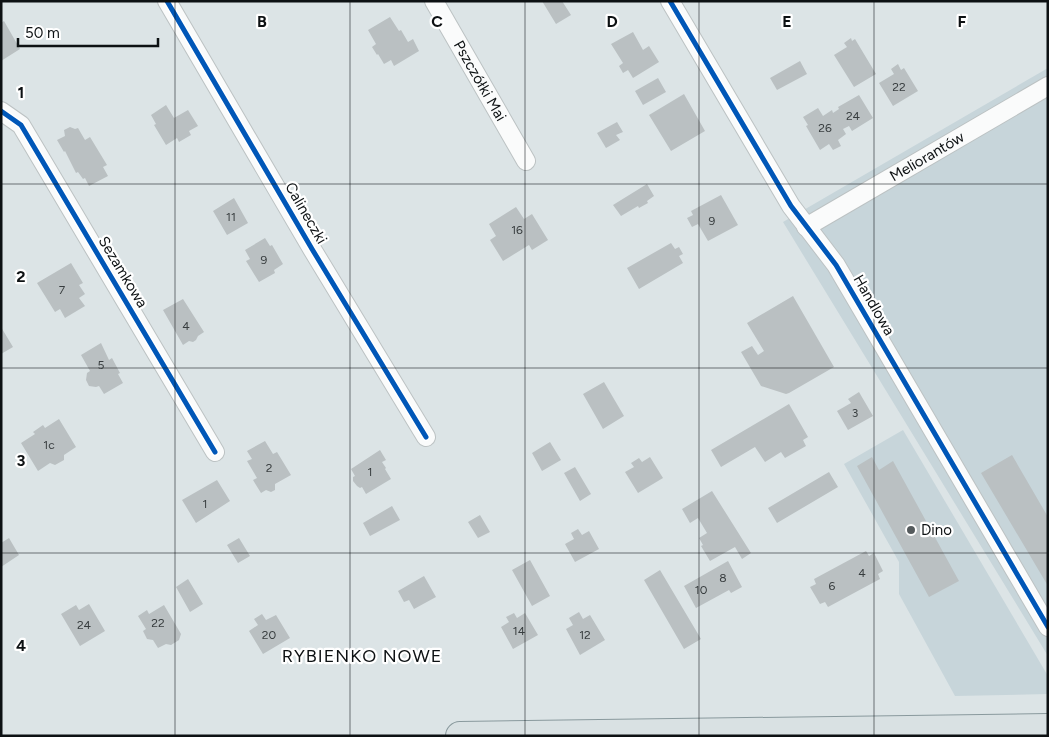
<svg xmlns="http://www.w3.org/2000/svg" width="1049" height="737" font-family="Figtree,sans-serif">
	<style>
		.built { fill: #c7d5da }
		.building { fill: #bac0c2 }
		.lines { fill: none; stroke-linecap: round; stroke-linejoin: round }
		.street-casing { stroke: #bcc2c3; stroke-width: 20 }
		.primary-casing { stroke: #89999d; stroke-width: 30 }
		.street { stroke: #fafbfb; stroke-width: 18 }
		.primary { stroke: #d9e1e3; stroke-width: 28 }
		.cycleway-casing { stroke: #fff; stroke-width: 8 }
		.cycleway { stroke: #0057b8; stroke-width: 5 }
		.grid { fill: none; stroke: #0d1113; stroke-width: 1; stroke-opacity: 0.55 }
		.poi-dot { fill: #555b5d; stroke: #fff; stroke-width: 2 }
		.labels { text-anchor: middle; stroke-width: 4.5; stroke-linejoin: round; paint-order: stroke }
		.number-label { font-size: 12px; fill: #383d3f }
		.street-label { font-size: 15px; fill: #0d1113; stroke: #fff }
		.poi-label { font-size: 15px; fill: #0d1113; stroke: #fff; text-anchor: start }
		.quarter-label { font-size: 18px; letter-spacing: 1px; fill: #0d1113; stroke: #fff }
		.grid-label { font-size: 16px; text-anchor: middle; font-weight: bold; fill: #0d1113; stroke: #fff; stroke-width: 4.5; stroke-linejoin: round; paint-order: stroke }
	</style>
	<rect width="100%" height="100%" fill="#dce4e6"/>
	<!-- built -->
	<path class="built" d="M1048,68V656L783,222Z
		M903,430L1048,676V694L955,696L899,594V562L844,464Z"/>
	<!-- building -->
	<path class="building" d="M542,1H562L571,15L556,24Z
		M390,17L399,31L401,30L408,42L413,39L419,51L394,66L391,60L384,64L378,54L377,55L372,47L376,44L368,30Z
		M4,21L20,49L1,61V23Z
		M633,32L643,50L649,46L659,62L633,78L628,70L623,73L619,66L623,63L611,44Z
		M851,38L852,41L855,39L876,74L854,87L834,55L847,47L844,43Z
		M800,61L807,74L777,90L770,78Z
		M898,64L901,70L904,68L918,91L893,106L879,83L894,74L891,69Z
		M658,78L666,92L643,105L635,91Z
		M684,94L705,131L671,151L649,115Z
		M859,95L873,118L852,131L849,126L843,129L846,134L838,140L841,146L833,150L829,144L820,150L806,126L808,125L803,117L818,108L823,116L832,110L833,113L839,109L838,107Z
		M166,105L174,118L188,110L198,126L189,131L191,135L179,142L177,138L166,145L154,125L156,124L151,115Z
		M617,122L623,132L616,135L620,140L606,148L597,133Z
		M70,127L75,129L78,128L85,140L90,137L107,165L103,167L108,176L89,186L85,178L83,179L78,172L76,173L65,151L64,152L57,140L65,136L64,130Z
		M647,184L654,196L647,201L648,203L639,208L638,206L621,216L613,205Z
		M721,195L738,225L708,241L698,224L692,227L687,218L693,215L691,211Z
		M234,198L248,223L227,235L213,211Z
		M516,207L524,219L532,214L548,240L532,250L529,245L503,261L490,240L496,236L489,224Z
		M265,238L270,246L272,245L283,264L274,270L275,273L259,282L246,261L250,259L245,250Z
		M671,243L675,249L679,247L683,254L679,256L683,263L639,289L627,268Z
		M71,263L83,283L79,285L85,294L79,298L85,306L65,318L60,309L55,312L37,283Z
		M793,296L834,367L789,393L786,394L761,386L741,352L752,346L758,355L764,351L747,323Z
		M183,299L204,332L198,336L196,340L193,342L189,341L183,345L163,310Z
		M1,327L13,347L1,354Z
		M101,343L109,360L112,358L120,373L118,374L123,383L104,394L99,386L96,387L89,386L86,380L87,373L90,371L81,355Z
		M604,382L624,416L603,429L583,394Z
		M859,392L873,416L848,430L837,411L851,403L848,399Z
		M789,404L808,437L803,440L806,446L785,458L781,452L765,462L755,447L721,467L711,450Z
		M59,419L76,447L64,455V460L55,465L50,463L38,471L21,443L35,434L33,432L43,425L45,428Z
		M265,441L273,454L277,452L291,475L275,484V490L271,492L266,490L261,493L253,480L257,478L247,461L252,459L247,451Z
		M550,442L561,460L542,471L532,453Z
		M380,450L386,460L382,462L386,468L385,469L391,479L366,494L362,487L360,488L357,486L353,481V477L355,476L351,469Z
		M1012,455L1048,517V586L981,473Z
		M650,457L663,478L638,493L625,472L634,467L631,463L639,458L642,462Z
		M872,457L879,470L893,461L959,581L929,597L857,466Z
		M575,467L591,494L580,501L564,473Z
		M829,472L838,487L777,523L768,508Z
		M217,480L230,501L196,523L182,500Z
		M712,491L751,553L742,559L735,547L710,561L701,546L703,545L699,538L707,533L698,518L690,523L682,509Z
		M392,506L400,520L370,536L363,523Z
		M480,515L490,532L478,538L468,522Z
		M578,529L582,535L589,531L599,549L575,562L565,544L574,539L571,533Z
		M9,538L19,555L1,567V543Z
		M239,538L250,556L238,563L227,545Z
		M866,551L869,556L874,553L883,571L878,574L880,579L828,607L825,602L820,604L810,587L816,584L814,579Z
		M530,560L550,596L532,606L512,570Z
		M728,561L742,587L731,593L729,590L696,608L684,586Z
		M660,570L701,639L684,649L644,580Z
		M424,576L436,597L414,609L409,600L404,602L398,591Z
		M188,579L203,604L190,612L176,587Z
		M89,604L105,631L80,646L61,614L76,605L79,610Z
		M164,605L181,634L179,640L171,645L166,644L158,648L153,640L147,639L143,631L146,629L138,616L147,610L149,614Z
		M579,612L583,619L590,615L605,640L580,655L566,629L573,625L569,618Z
		M514,613L517,618L525,613L538,635L513,649L501,627L509,622L506,617Z
		M262,614L266,620L276,615L290,638L263,654L249,631L258,625L254,619Z"/>
	<g class="lines">
		<defs>
			<g id="street">
				<path d="M167,1L312,249L426,437"/>
				<path id="s1" d="M434,1L526,161"/>
				<path d="M670,1L791,206L836,265L1048,627"/>
				<path d="M1,111L21,125L215,452"/>
				<path id="s2" d="M806,227L1048,86"/>
			</g>
			<path id="primary" d="M460,736L1048,728"/>
		</defs>
		<!-- street casing -->
		<use href="#street" class="street-casing"/>
		<!-- primary casing -->
		<use href="#primary" class="primary-casing"/>
		<!-- street -->
		<use href="#street" class="street"/>
		<!-- primary -->
		<use href="#primary" class="primary"/>
		<defs>
			<path id="cycleway" d="M167,1L312,249L426,437
				M670,1L791,206L836,265L1048,627
				M1,111L21,125L215,452"/>
		</defs>
		<!-- cycleway casing -->
		<use href="#cycleway" class="cycleway-casing"/>
		<!-- cycleway -->
		<use href="#cycleway" class="cycleway"/>
	</g>
	<!-- grid -->
	<path class="grid" d="M175,1V736M350,1V736M525,1V736M699,1V736M874,1V736M1,184H1048M1,368H1048M1,553H1048"/>
	<!-- markers -->
	<circle class="poi-dot" cx="911" cy="530" r="5"/>
	<g class="labels">
		<!-- number labels -->
		<g class="number-label">
			<text x="899" y="91">22</text>
			<text x="853" y="120">24</text>
			<text x="825" y="132">26</text>
			<text x="231" y="221">11</text>
			<text x="712" y="225">9</text>
			<text x="517" y="234">16</text>
			<text x="264" y="264">9</text>
			<text x="62" y="294">7</text>
			<text x="186" y="330">4</text>
			<text x="101" y="369">5</text>
			<text x="855" y="417">3</text>
			<text x="49" y="449">1c</text>
			<text x="269" y="472">2</text>
			<text x="370" y="476">1</text>
			<text x="205" y="508">1</text>
			<text x="862" y="577">4</text>
			<text x="723" y="582">8</text>
			<text x="832" y="590">6</text>
			<text x="701" y="594">10</text>
			<text x="158" y="627">22</text>
			<text x="84" y="629">24</text>
			<text x="519" y="635">14</text>
			<text x="269" y="639">20</text>
			<text x="585" y="639">12</text>
		</g>
		<!-- street labels -->
		<g class="street-label">
			<text dy="5" stroke="none"><textPath href="#s1" startOffset="92">Pszczółki Mai</textPath></text>
			<text dy="5" stroke="none"><textPath href="#s2" startOffset="140">Meliorantów</textPath></text>
			<text transform="translate(306 213) rotate(60)" y="5">Calineczki</text>
			<text transform="translate(123 272) rotate(59)" y="5">Sezamkowa</text>
			<text transform="translate(874 305) rotate(60)" y="5">Handlowa</text>
		</g>
		<!-- poi labels -->
		<g class="poi-label">
			<text x="921" y="535">Dino</text>
		</g>
		<!-- quarter labels -->
		<g class="quarter-label">
			<text x="362" y="662">RYBIENKO NOWE</text>
		</g>
	</g>
	<g class="grid-label">
		<text x="262" y="27">B</text>
		<text x="437" y="27">C</text>
		<text x="612" y="27">D</text>
		<text x="787" y="27">E</text>
		<text x="962" y="27">F</text>
		<text x="21" y="98">1</text>
		<text x="21" y="282">2</text>
		<text x="21" y="466">3</text>
		<text x="21" y="651">4</text>
	</g>
	<!-- border -->
	<rect width="1049" height="737" fill="none" stroke="#0d1113" stroke-width="5"/>
	<!-- scale -->
	<path d="M18 38v8h140v-8" fill="none" stroke="#0d1113" stroke-width="2.5"/>
	<text x="25" y="38" font-size="15" fill="#0d1113" stroke="#ffffff" stroke-width="4" paint-order="stroke">50 m</text>
</svg>
